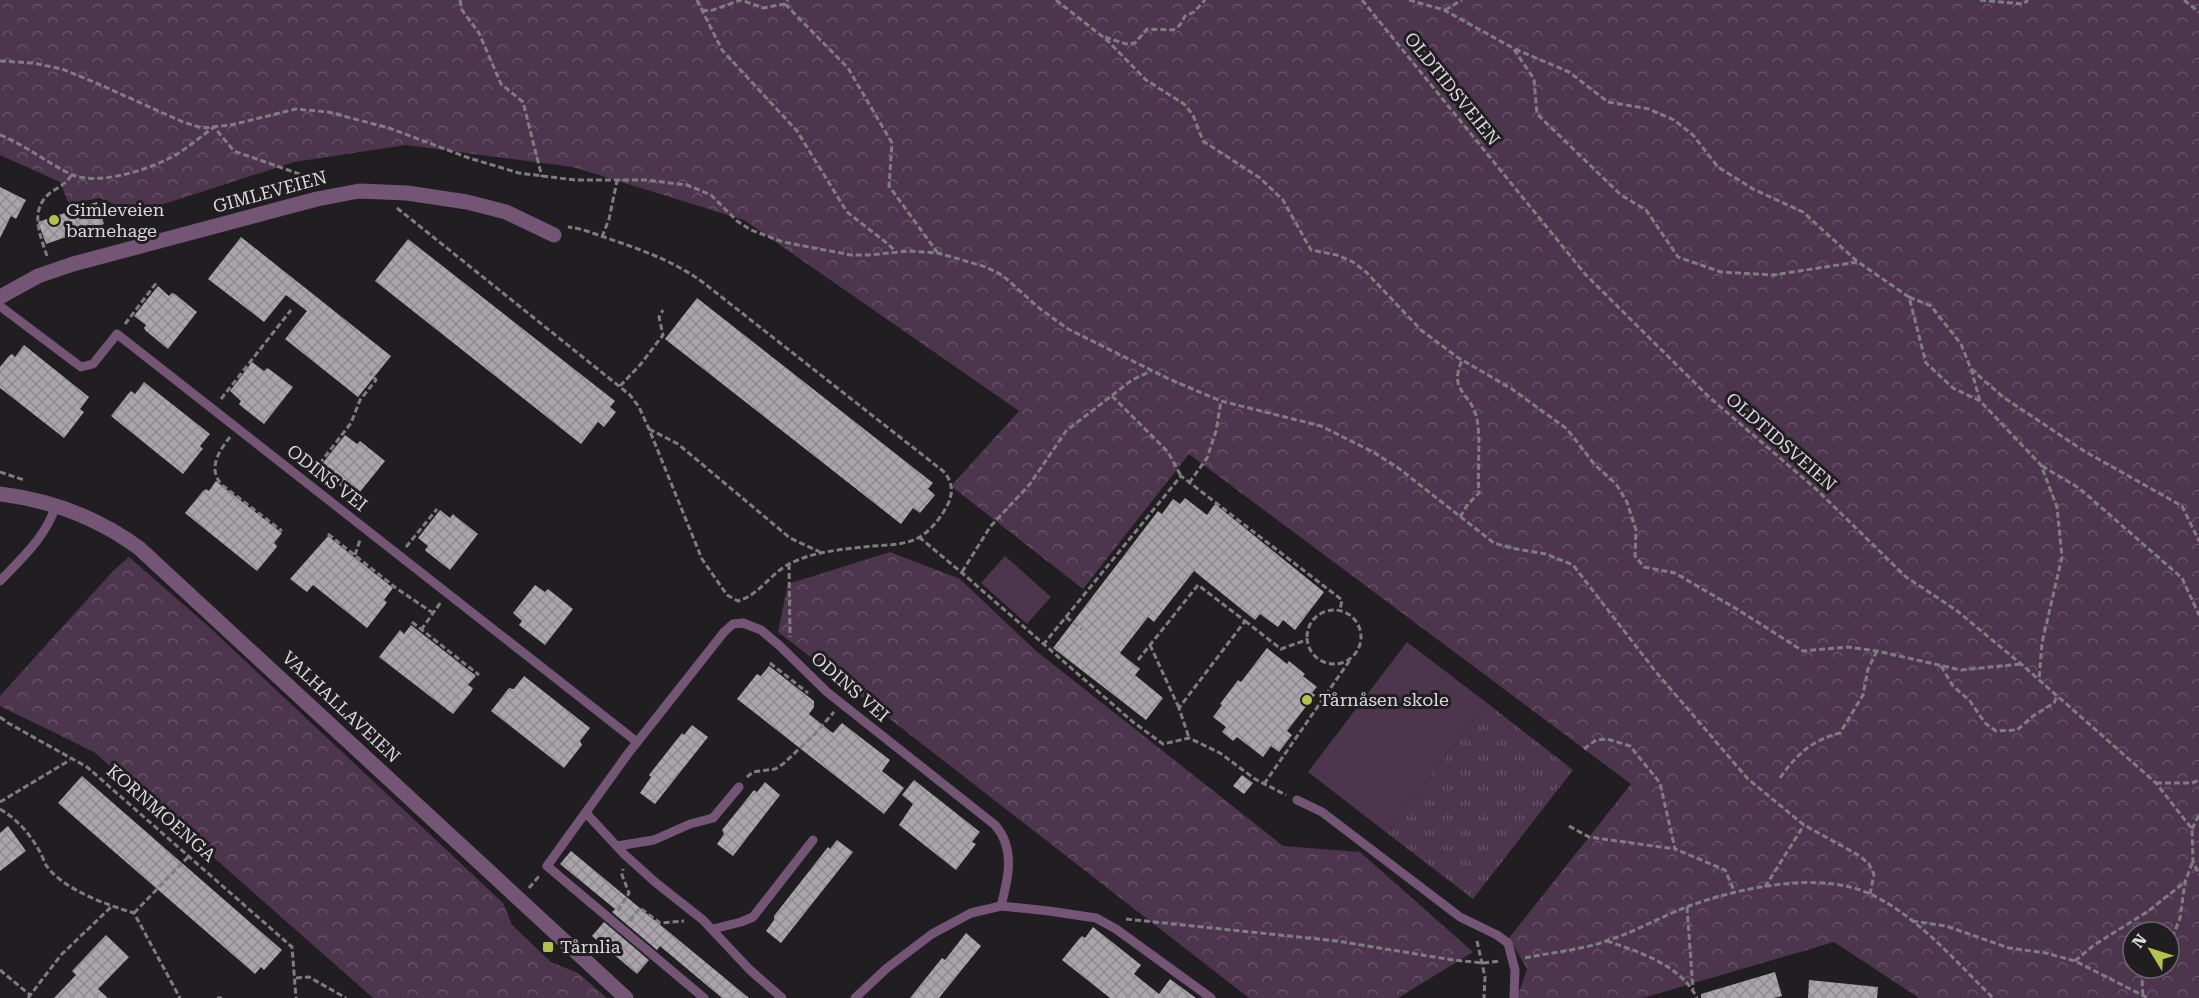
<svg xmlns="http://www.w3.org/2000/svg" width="2199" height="998" font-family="'Roboto Serif',serif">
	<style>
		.grass { fill: #4d354e }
		.forest { fill: url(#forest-crowns); fill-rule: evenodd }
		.park { fill: url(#park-tufts) }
		.building { fill: url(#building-cross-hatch) }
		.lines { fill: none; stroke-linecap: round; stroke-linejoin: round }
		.path { stroke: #807d80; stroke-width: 3; stroke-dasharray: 6 3; stroke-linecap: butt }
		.service { stroke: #745576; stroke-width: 9 }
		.minor { stroke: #745576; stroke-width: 15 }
		.tertiary { stroke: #745576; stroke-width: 15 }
		.poi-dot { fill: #b6c149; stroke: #211e21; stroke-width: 2 }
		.labels { text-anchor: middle; stroke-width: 6; stroke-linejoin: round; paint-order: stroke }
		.street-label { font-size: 18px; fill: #dbd9db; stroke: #211e21 }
		.poi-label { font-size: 18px; fill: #dbd9db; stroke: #211e21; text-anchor: start }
	</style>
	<defs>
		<pattern id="forest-crowns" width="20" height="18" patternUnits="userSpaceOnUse" patternTransform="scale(1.5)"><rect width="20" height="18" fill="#4d354e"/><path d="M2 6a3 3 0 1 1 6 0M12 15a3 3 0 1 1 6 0" fill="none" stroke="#665267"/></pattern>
		<pattern id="park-tufts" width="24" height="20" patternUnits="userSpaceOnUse" patternTransform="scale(1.5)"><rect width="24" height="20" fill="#4d354e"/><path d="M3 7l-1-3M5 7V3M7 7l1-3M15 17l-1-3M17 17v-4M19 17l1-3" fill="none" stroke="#665267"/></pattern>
		<pattern id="building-cross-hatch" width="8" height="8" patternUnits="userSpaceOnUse" patternTransform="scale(1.5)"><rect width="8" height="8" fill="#a9a5aa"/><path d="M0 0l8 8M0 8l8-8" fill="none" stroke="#8f8c90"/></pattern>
	</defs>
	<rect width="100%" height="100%" fill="#211e21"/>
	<!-- grass -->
	<path class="grass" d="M1005,556L1051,597L1027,624L981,583Z
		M1407,642L1487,703L1387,833L1308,772Z"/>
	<!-- forest -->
	<path class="forest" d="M0,0H2199V998H1919L1834,942L1643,998H1517L1527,969L1509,938L1631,784L1189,454L1083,589L951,486L1019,411L744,220L573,167L406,145L294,162L136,213L99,198L69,204L60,182L0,155ZM2133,932H2169V968H2133Z
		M890,552L960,579L1035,650L1283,846L1360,852L1473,952L1398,998H1249L778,632L788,584Z
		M129,557L208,626L503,903L512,925L551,962L578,973L607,998H373L94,752L0,706V696L113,571Z"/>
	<!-- park -->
	<path class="park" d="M1487,703L1573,770L1473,899L1387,833Z"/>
	<!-- building -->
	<path class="building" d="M0,187L26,200L16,219L11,216L0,238Z
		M97,202L104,224L46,244L38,222Z
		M241,237L391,356L358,397L285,339L307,311L286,295L264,322L208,279Z
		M408,239L615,401L610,407L616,412L604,427L598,422L581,444L375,281Z
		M158,286L169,296L172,293L175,294L197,312L168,349L146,331L144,328L146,325L134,316Z
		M697,298L933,483L928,489L935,495L920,513L913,508L901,524L665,339Z
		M24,345L89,397L80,409L84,412L64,438L0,388V367L9,356L12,354L15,357Z
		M252,362L264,371L267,368L269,369L293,387L264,424L241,406L239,404L241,401L230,391Z
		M144,382L210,434L200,446L203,449L201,451L183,474L111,416L129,393L131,391L135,394Z
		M345,435L357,444L360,441L385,461L355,498L333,480L331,477L334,473L322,464Z
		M216,481L282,533L274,543L277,546L276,548L257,571L185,513L203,491L206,489L209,491Z
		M1185,498L1207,515L1215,504L1324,592L1295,630L1283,620L1278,627L1260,614L1255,620L1194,571L1154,622L1148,617L1120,653L1140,669L1135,675L1163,698L1146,720L1053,648L1158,511L1162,514L1173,499L1180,504Z
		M440,510L450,518L453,514L455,516L478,534L450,570L427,552L425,550L428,546L418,538Z
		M328,536L393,588L384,600L387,602L385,605L367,628L313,585L307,592L290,579Z
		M535,585L545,592L548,589L573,609L545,645L519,625L522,621L513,613Z
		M411,625L476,676L468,685L473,688L471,692L453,714L379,657L400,630L404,634Z
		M1267,648L1287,664L1289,661L1305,674L1303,676L1317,687L1312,693L1315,695L1287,731L1292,735L1279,752L1271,746L1263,757L1237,737L1233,741L1222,732L1226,727L1213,717L1222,705L1220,704L1238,680L1241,682Z
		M769,666L814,701V707L809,714L830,731L833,733L842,723L890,760L882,771L904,788L884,814L737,699L757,674L761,676Z
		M524,676L590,728L580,741L582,745L564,768L491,711L509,688L514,689Z
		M692,725L708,737L655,804L640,793L651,777L649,775L682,733L684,735Z
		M1242,775L1253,783L1244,794L1233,786Z
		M82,776L282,950L264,970L261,967L255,974L58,803Z
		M914,780L980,832L972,842L976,844L956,870L899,825L913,804L902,795Z
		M765,782L780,795L733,856L717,844L724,834L722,830L754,790L757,792Z
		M8,826L26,851L0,871V833Z
		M837,840L853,852L781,943L766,931L774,920V916L828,847L830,849Z
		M571,851L635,904L749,998H722L660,946L657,950L612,912L615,909L560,864Z
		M604,922L649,960L637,974L592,936Z
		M1093,927L1141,965L1134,974L1159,994L1170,979L1196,998H1110L1062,960L1079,939L1082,936L1085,938Z
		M966,933L981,946L939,998H910L942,958L945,960Z
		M106,935L129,957L98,989L108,998H54L76,975L72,971Z
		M1775,972L1782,996L1774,998H1701V994Z
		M1809,980L1878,987L1877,998H1808Z"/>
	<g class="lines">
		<!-- path -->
		<path class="path" d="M460,0L462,10L479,33L501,84L523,102L542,177
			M697,0L722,50L797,131L847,212L888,244L896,252
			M1056,0L1108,41L1146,80L1184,104L1193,115L1203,141L1260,178L1283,200L1311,250L1337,255L1353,262L1366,272L1421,330L1457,357L1512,389L1567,429L1595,465L1616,484L1627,502L1636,530L1635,556L1644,567L1675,573L1740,611L1803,651L1848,647L1877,651L1961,670L2021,664
			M1362,0L1585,274L1709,397L1816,489L1906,577L1956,610L2021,664L2156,783L2192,829L2193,861L2199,875
			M1409,0L1444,10L1513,48L1534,79L1537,114L1621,195L1646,210L1678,257L1721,272L1773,275L1858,262L1909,297L1926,363L1953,388L1980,401L2041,465L2057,507L2062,557L2042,643L2039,680
			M1980,0L2023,4L2028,0
			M2184,0L2199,12
			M785,4L848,68L892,143L889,186L937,252
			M702,10L710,11L741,0L763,8L785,4L788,0
			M1445,10L1462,0
			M1105,37L1126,44L1135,43L1147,29L1173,30L1180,25L1185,16L1194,12L1205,0
			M1515,49L1569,72L1608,102L1649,109L1674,120L1693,135L1718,167L1753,189L1803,212L1858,262
			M0,61L33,63L62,69L94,82L183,122L202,128L231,125L296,109L328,112L389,128L469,158L519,173L575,180H646L687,185L711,195L737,221L751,230L783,242L851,255H869L909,251L938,253L986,267L1002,275L1039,308L1068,329L1169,379L1221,401L1321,426L1373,452L1397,467L1494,543L1511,548L1546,554L1573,565L1656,672L1748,779L1804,825L1860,856L1869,864L1874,874L1870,894
			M0,135C26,145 48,164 73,175C98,185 144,171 168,159C184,151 199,138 214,127L234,151L322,182
			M397,208L630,395L639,407L649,429L702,559L727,595L738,601C759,595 770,574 789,564C814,551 845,549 873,546C888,545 905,545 918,538C931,531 942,516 948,504C954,491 952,481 943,471L705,284C675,261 639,249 604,237C592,233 580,228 568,227
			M602,237L609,219L617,181
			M47,256C40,235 29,210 50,193C58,187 67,184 72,174
			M1909,297L1931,306L1961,344L1971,369L1980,401
			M125,324L157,282
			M1971,369L2003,397L2084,451L2182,506L2199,541
			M620,386L640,365L663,335L659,317L663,310
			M1112,396L1168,452L1181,476
			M221,399L291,310
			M649,429L678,444L790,538L820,552
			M230,437C219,451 207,469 222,485L282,531
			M2042,466L2079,488L2182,578L2199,615
			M314,471L351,423L360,400L376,380L370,373
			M0,472L24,480
			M1189,483L1207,458L1216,431L1221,401
			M1460,517L1468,504L1479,493C1477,469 1481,442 1477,419C1471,391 1448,393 1462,360
			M328,534L396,588L433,613
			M919,537L961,572L1133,722L1163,744L1189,738L1220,753L1255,779L1286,795
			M406,547L437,509
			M355,555L360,540
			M789,564L790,637
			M962,572L990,527L1030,484L1066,431L1132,380L1151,371
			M1307 637a27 27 0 1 1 54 0a27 27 0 1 1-54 0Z
			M1066,617L1082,630
			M1245,621L1281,649L1306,640
			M412,622L479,675
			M421,630L441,602
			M1043,645L1181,476L1342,600L1340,610
			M1150,645L1179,708
			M1138,660L1198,585L1245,621L1179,708L1189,738
			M770,663L808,693
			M1941,666L1953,686L1970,701L1985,723L1996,731L2017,730L2033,716L2054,703L2057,696
			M0,717L8,723L87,767L292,947L296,998
			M1584,749L1596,740L1607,739L1630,746L1660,783L1675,849L1725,870L1735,893
			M747,777L753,772L775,769L783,764L814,735L834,712
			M1780,778C1796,755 1812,740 1840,733L1863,695L1868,669L1877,651
			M2156,783H2192L2199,780
			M1264,784L1350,660
			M0,802L70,760
			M0,809C18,820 30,834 40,852C42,856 44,861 46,865C62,889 107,905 134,913L180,998
			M1569,826L1589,837L1675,849
			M2192,829L2199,815
			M1765,887L1804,825
			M529,888L540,875
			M1687,907L1693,989
			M618,911L629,893L622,875L623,869
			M134,913L189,856
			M1126,919L1337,941L1453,960L1483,963L1500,961
			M630,921L640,908L660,923L684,921
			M1912,921L1946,926L2009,948L2046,953L2075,961L2148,998
			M1477,941L1485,977L1484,998
			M1607,941C1639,952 1681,965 1697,998
			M2169,946L2180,918L2185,882L2193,861
			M1525,958C1552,952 1583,950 1609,940C1637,931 1662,916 1689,906C1738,888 1819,871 1868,893C1917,915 1955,961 1993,998
			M2075,961L2094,945L2147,912L2185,882
			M0,970L30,995
			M296,978L309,977L346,998
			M2143,995L2142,982L2153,968
			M28,998L61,955L111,907
			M217,998H222"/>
		<!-- service -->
		<path class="service" d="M0,306L81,367L93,364L117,334L637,742
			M0,581C22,558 46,537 56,505
			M1297,800L1322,812L1460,917L1497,935L1508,943L1515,970L1514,998
			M586,813L624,854L655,882L703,920L749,969L782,998
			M617,846L654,840L690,824L713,818L739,787
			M713,929L741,922L753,917L813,840
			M704,998L547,866L627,755L724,632L733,624L743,623L761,630L780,646L827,692L995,825C1016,849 1008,879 1001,906
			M855,998L887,968L932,934L971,913L1001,906L1049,911L1096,918L1116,929L1211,998"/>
		<!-- minor -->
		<path class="minor" d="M0,297L38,276L73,264L317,199L359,191L407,193L467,202L506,212L554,235"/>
		<!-- tertiary -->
		<path class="tertiary" d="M0,494C50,500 98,518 139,548L626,998"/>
	</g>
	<!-- markers -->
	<g class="poi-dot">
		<circle cx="54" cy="220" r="6"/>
		<circle cx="1307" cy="700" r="6"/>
		<rect x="542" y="941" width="12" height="12" rx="3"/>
	</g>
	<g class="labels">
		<!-- street labels -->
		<g class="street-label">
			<text transform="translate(1452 89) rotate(51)" y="6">OLDTIDSVEIEN</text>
			<text transform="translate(270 192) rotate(-15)" y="6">GIMLEVEIEN</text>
			<text transform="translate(1781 442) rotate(41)" y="6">OLDTIDSVEIEN</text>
			<text transform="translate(327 478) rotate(38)" y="6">ODINS VEI</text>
			<text transform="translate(850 687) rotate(41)" y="6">ODINS VEI</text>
			<text transform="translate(341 707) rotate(43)" y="6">VALHALLAVEIEN</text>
			<text transform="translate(161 813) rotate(41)" y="6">KORNMOENGA</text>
		</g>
		<!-- poi labels -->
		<g class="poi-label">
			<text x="66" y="216">Gimleveien<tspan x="66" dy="21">barnehage</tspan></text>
			<text x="1319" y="706">Tårnåsen skole</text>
			<text x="560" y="953">Tårnlia</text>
		</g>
	</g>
	<!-- north arrow -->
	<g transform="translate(2151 950) rotate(308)"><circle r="28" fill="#211e21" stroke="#6b696b" stroke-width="1.5"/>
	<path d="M0-4.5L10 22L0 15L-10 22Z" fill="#b6c149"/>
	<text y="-9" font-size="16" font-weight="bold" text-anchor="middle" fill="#dbd9db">N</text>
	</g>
</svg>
